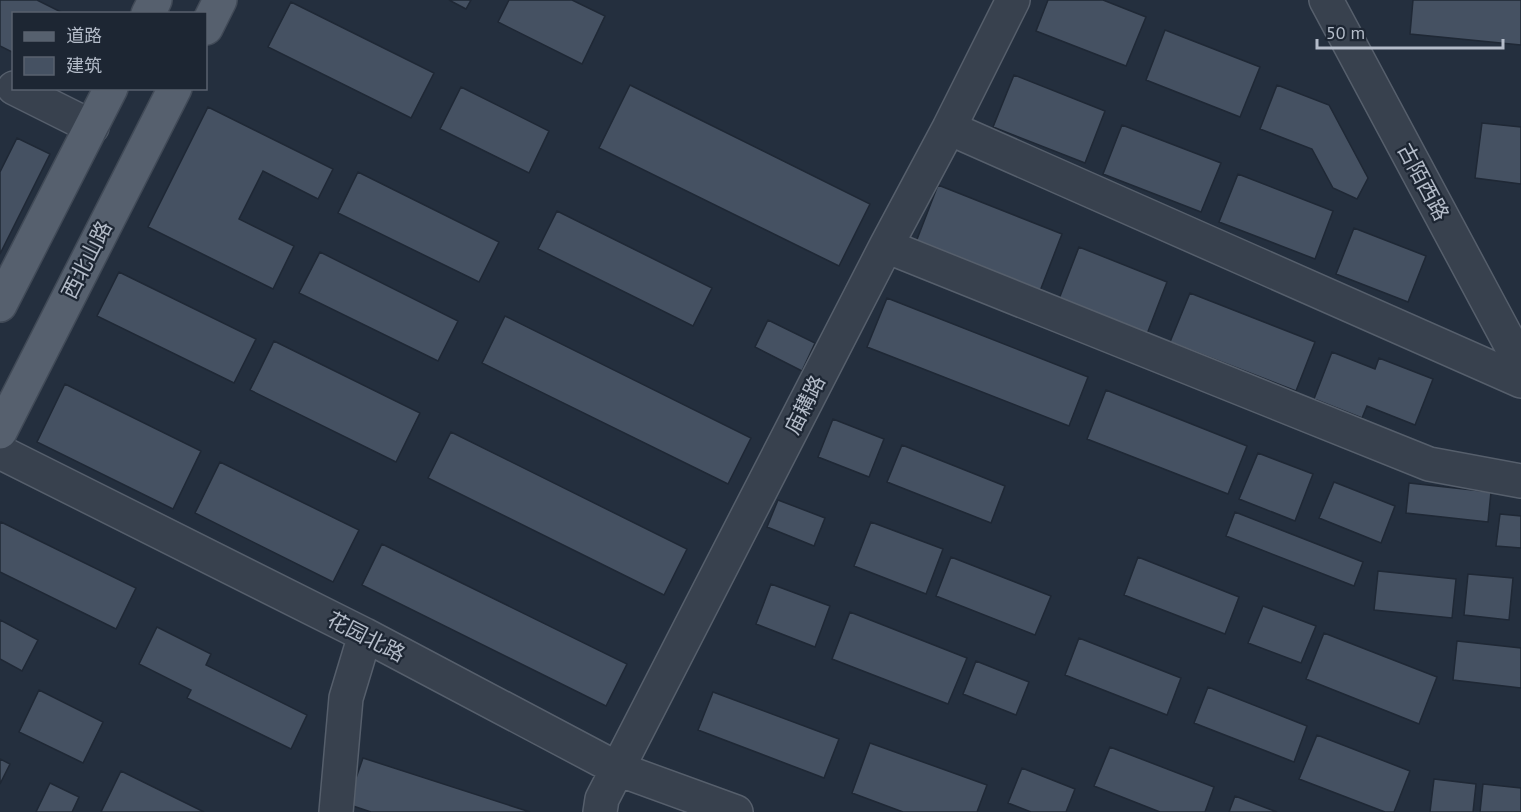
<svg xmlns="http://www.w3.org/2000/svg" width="1521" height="812" font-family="'PT Sans','Noto Sans SC',sans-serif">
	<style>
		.building { fill: #455162; stroke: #1f2835; stroke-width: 1.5 }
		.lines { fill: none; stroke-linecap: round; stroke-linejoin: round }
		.minor-casing { stroke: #565f6c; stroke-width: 36 }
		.major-casing { stroke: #414a57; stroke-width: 36 }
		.minor { stroke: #38414e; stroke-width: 33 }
		.major { stroke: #56606e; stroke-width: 33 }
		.labels { text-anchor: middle; stroke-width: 4.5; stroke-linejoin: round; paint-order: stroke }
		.street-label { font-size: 21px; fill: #b4bcc9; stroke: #1d2633 }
	</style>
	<rect width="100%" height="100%" fill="#242f3e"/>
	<!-- building -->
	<path class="building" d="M0,0H37L65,14H14V53L0,46Z
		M449,0H471L466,9Z
		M509,0H572L605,16L582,64L498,22Z
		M1048,0H1103L1146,17L1126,66L1036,31Z
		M1413,0H1521V45L1410,34Z
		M291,2L434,73L411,118L268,47Z
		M1165,30L1260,67L1240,117L1146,80Z
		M1014,75L1105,111L1085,163L993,127Z
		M630,85L870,204L839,266L599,148Z
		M1277,85L1329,105L1368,178L1357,199L1333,188L1312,149L1260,129Z
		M461,87L549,131L529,173L440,129Z
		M208,107L333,169L318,199L263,171L239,219L294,246L273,289L148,227Z
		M1482,123L1521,127V184L1475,178Z
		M1122,125L1221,163L1201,212L1103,174Z
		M17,138L50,154L0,254V172Z
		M358,172L499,242L479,282L338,213Z
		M1238,174L1333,211L1315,259L1219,222Z
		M938,185L1062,234L1040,291L916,242Z
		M557,211L712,288L693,326L538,249Z
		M1354,228L1426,256L1408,302L1336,274Z
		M1079,247L1167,282L1147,334L1059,299Z
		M320,252L458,321L438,361L299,293Z
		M119,272L256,339L234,383L97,316Z
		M1190,293L1315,342L1296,391L1170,342Z
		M887,298L1088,377L1069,426L867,347Z
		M505,316L751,438L728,484L482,363Z
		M768,320L815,343L802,371L755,347Z
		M274,341L420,413L396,462L250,390Z
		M1332,352L1375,369L1379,358L1433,379L1415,425L1367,406L1362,418L1314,399Z
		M65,384L201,451L173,509L37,442Z
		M1106,390L1247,446L1228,494L1087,439Z
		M833,419L884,439L869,477L818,457Z
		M451,432L687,549L664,595L428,478Z
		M902,445L1005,486L991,523L887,482Z
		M1258,453L1313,474L1295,521L1239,499Z
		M220,462L359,530L333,582L195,513Z
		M1334,482L1395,506L1381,543L1319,518Z
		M1409,483L1491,492L1488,522L1406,513Z
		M778,500L825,518L814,546L767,527Z
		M1235,512L1363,562L1354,586L1226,536Z
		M1500,514L1521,516V548L1496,546Z
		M1,522L136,588L116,629L0,572V524Z
		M871,522L943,549L926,594L854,566Z
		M382,544L627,664L606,706L362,585Z
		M951,557L1051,596L1035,635L936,596Z
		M1138,557L1239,597L1225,634L1124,595Z
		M1378,571L1456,579L1452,618L1374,610Z
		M1468,574L1513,578L1509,620L1464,615Z
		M771,584L830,606L815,647L756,624Z
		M1263,606L1316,626L1301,663L1248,643Z
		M850,612L967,658L948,704L832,659Z
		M0,620L38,640L22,671L0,659Z
		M157,627L211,654L206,665L307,715L291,749L187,698L191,690L139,664Z
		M1324,633L1437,677L1419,724L1306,679Z
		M1079,638L1181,678L1167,715L1065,675Z
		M1457,641L1521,648V688L1453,680Z
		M976,661L1029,682L1016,715L963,694Z
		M1208,687L1307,726L1294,762L1194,723Z
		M39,690L103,722L83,763L19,732Z
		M713,692L839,739L824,778L698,730Z
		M1317,735L1410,771L1394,812H1385L1299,779Z
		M870,743L987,785L977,812H903L852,793Z
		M1110,747L1214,787L1205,812H1160L1094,786Z
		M363,758L530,812H371L347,804Z
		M0,759L10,764L0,784Z
		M1022,768L1075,789L1066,812H1031L1008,803Z
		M121,771L204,812H101Z
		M1434,779L1476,784L1473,812H1430Z
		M50,783L79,797L72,812H36Z
		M1483,784L1521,788V812H1480Z
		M1235,796L1277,812H1229Z"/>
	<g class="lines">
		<defs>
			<path id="minor" d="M1326,0L1521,364
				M14,88L92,127
				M949,128L1521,381
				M886,246L1429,464L1521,481
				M0,452L365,635L618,769L736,812
				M336,812L346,698L365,635
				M600,812L602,799L886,246L949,128L1013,0"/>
			<path id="major" d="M148,14L155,0
				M206,28L220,0
				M0,305L111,88
				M0,432L175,88"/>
		</defs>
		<!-- minor casing -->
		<use href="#minor" class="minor-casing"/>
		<!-- major casing -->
		<use href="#major" class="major-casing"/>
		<!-- minor -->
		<use href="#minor" class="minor"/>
		<!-- major -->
		<use href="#major" class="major"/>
	</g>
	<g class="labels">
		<!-- street labels -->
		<g class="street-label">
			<text transform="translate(1423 182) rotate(62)" y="7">古陌西路</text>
			<text transform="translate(87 260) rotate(-63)" y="7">西北山路</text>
			<text transform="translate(805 405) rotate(-63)" y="7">庙耩路</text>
			<text transform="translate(366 637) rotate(27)" y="7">花园北路</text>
		</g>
	</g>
	<!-- legend -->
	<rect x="12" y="12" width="195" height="78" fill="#1d2633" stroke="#59626f" stroke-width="1.5"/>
	<rect x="24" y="32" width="30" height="9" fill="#56606e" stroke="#59626f" stroke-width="1.5"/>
	<text x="66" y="42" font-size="18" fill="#b4bcc9">道路</text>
	<rect x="24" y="57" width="30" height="18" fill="#455162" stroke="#59626f" stroke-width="1.5"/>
	<text x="66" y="72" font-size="18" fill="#b4bcc9">建筑</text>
	<!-- scale -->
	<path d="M1317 39v9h186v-9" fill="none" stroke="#b4bcc9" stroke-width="3"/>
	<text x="1326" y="39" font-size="18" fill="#b4bcc9" stroke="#1d2633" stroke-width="4.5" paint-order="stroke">50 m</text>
</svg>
